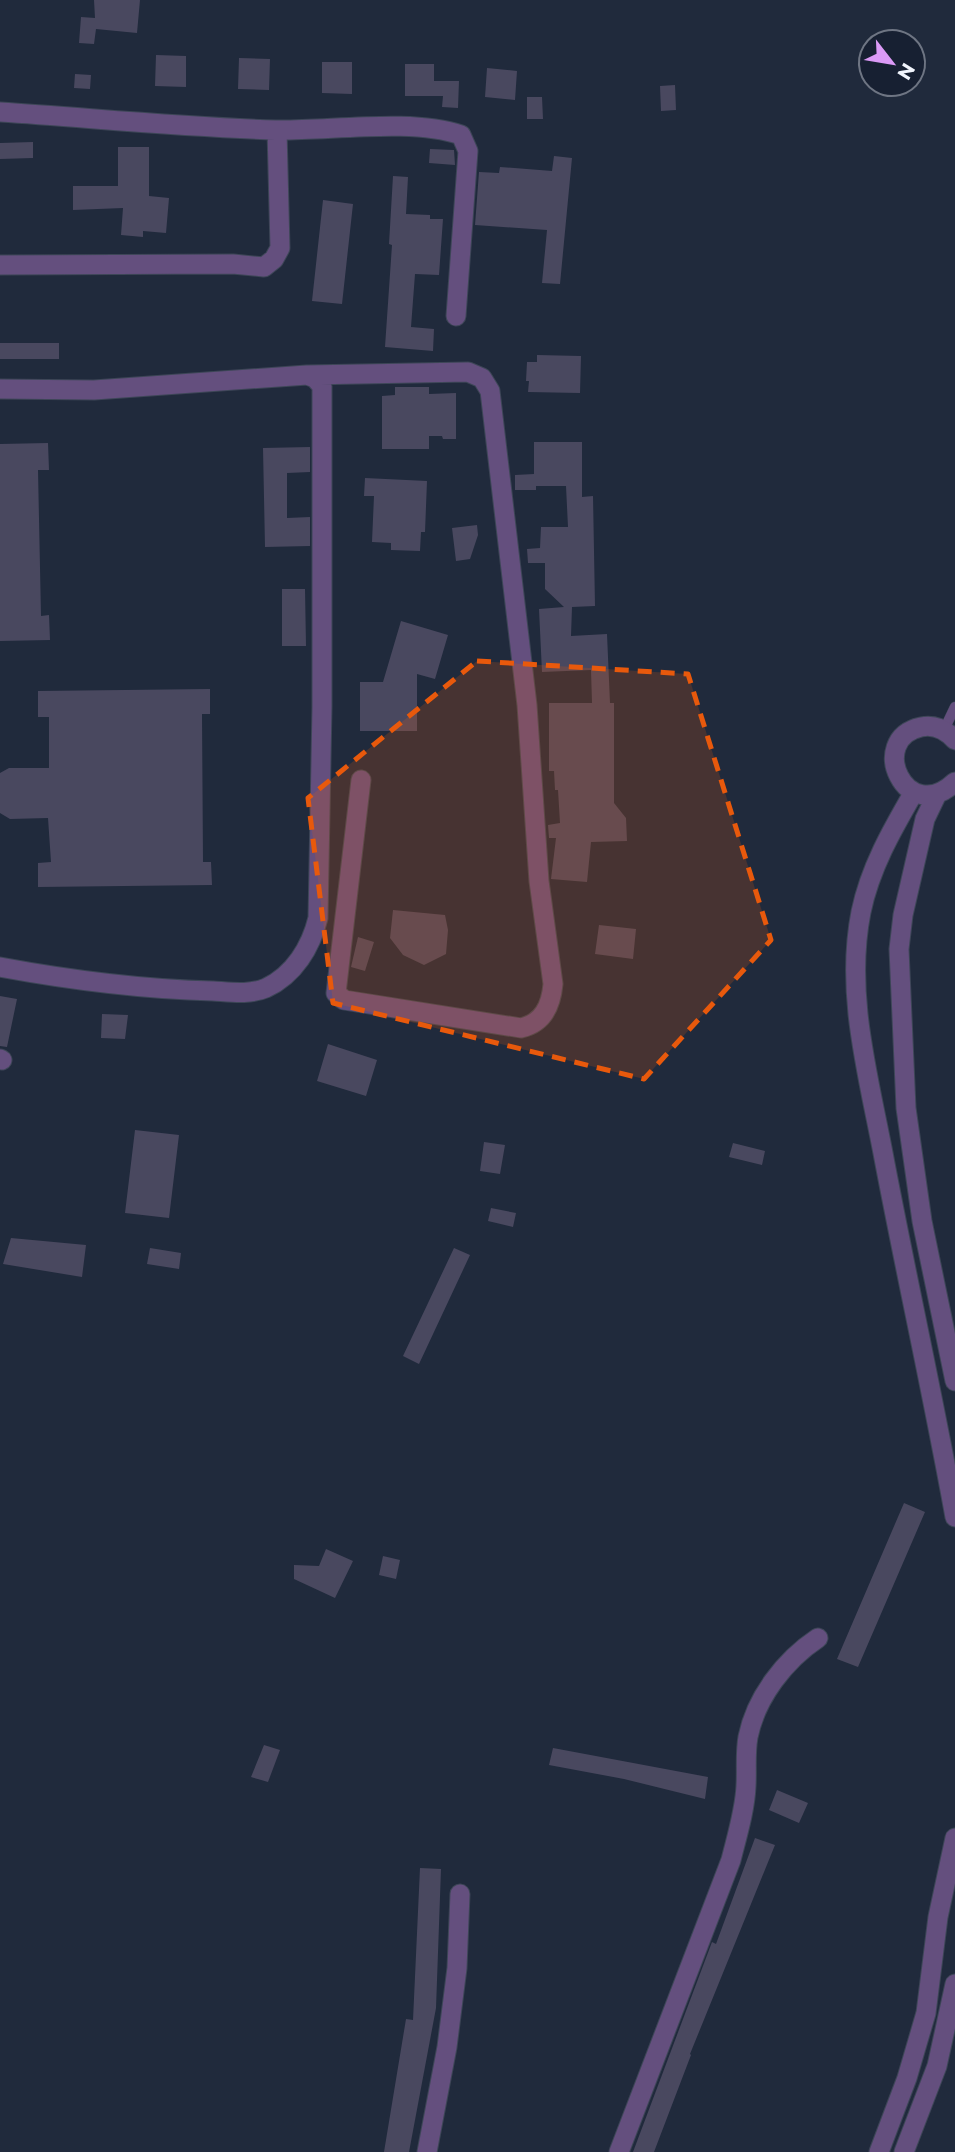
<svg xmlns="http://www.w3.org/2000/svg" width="955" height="2152" font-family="Montserrat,sans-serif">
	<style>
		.building { fill: #49485f }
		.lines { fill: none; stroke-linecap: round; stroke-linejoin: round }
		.service-casing { stroke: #3d4657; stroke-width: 11 }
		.minor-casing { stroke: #3d4657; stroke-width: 21 }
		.service { stroke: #644f7e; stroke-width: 10 }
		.minor { stroke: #644f7e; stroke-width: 19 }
		.marked { fill: #e8590c; fill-opacity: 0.2; stroke: #e8590c; stroke-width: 5; stroke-dasharray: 14 9; stroke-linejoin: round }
	</style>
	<rect width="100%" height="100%" fill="#202a3c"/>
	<!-- building -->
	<path class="building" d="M94,0H140L137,33L96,29L94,44L79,43L81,17L95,18Z
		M156,55L186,56V87L155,86Z
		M239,58L270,59L269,90L238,89Z
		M322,62H352V94L322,93Z
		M405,64H434V81H459L458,108L442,107L443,96H405Z
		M487,68L517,71L515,100L485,97Z
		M75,74L91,75L90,89L74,88Z
		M675,85L676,110L661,111L660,86Z
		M527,97H542L543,119H527Z
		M33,142V158L0,159V143Z
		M118,147H149V196L169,198L166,233L143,231V237L121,235L123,208L73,210V186H118Z
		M430,149L454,150L455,165L429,163Z
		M554,156L572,158L560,284L542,283L547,230L475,225L479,172L499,173L500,167L552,171Z
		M393,176L408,177L406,214L430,215V219H443L439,275L415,274L411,327L434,329L433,351L385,347L392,245L389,244Z
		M323,200L353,204L342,304L312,301Z
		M0,343H59V359H0Z
		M537,355L581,356L580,393L528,392L529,381H526L527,362H537Z
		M395,387H429V394L456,393V439H443L442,436H429V449H382V396L395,395Z
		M534,442H582V497L593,496L595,606L572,607L571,636L607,634L610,703H614V803L626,818L627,841L591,842L587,882L551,879L556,838H549L548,825L560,823L558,790H555L554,771H549V703H592L591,670L542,672L539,609L564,607L545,589V563H528L527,549L540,548L541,527H568L566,486H536V490H515V475L534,474Z
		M48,443L49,470H38L41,616L49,615L50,640L0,641V444Z
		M310,447V472L287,473V518L310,517V546L265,547L263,448Z
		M365,478L427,481L425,532H421L420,551L391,550V543L372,542L374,496H364Z
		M477,525L478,535L470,559L456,561L452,528Z
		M282,589H305L306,646H282Z
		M401,621L448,635L435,679L417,674V731H360V682H383Z
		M210,689V714H202L203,862H211L212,885L38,887V863L51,862L48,818L10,819L0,813V773L9,768H49V717H38V691Z
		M393,910L445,915L448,930L446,954L424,965L403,955L390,938Z
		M599,925L636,929L633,959L595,954Z
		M358,937L374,942L365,971L351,967Z
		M0,996L17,999L7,1047L0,1046Z
		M102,1014L128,1015L125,1039L101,1038Z
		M328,1044L377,1060L366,1096L317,1081Z
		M135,1130L179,1135L169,1218L125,1213Z
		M484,1142L505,1145L500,1174L480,1171Z
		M733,1143L765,1151L762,1165L729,1157Z
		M491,1208L516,1213L513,1227L488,1221Z
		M11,1238L86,1245L82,1277L3,1264Z
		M150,1248L181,1253L179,1269L147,1264Z
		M454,1248L470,1255L419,1364L403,1356Z
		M904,1503L925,1512L858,1667L837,1659Z
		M326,1549L353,1561L335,1598L294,1579V1565L319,1566Z
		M383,1556L400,1560L396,1579L379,1575Z
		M264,1745L280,1750L268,1782L251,1777Z
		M553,1748L708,1777L705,1799L624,1779L549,1765Z
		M777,1790L808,1803L799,1823L769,1810Z
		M755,1838L775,1845L690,2054L691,2055L654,2152H633L712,1942L716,1944Z
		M420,1868L441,1869L436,2008L409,2152H384L406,2019L413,2020Z"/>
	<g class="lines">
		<defs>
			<path id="service" d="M944,730L955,707"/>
			<path id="minor" d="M0,112C92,118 184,127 276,130C330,131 411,118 461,135L468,151L456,316
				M0,265L233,264L264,267L274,259L280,248L277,130
				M307,375L468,372L482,378L490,391L527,705L539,881L553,984C551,1006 543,1023 521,1028L344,1000L336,993L361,780
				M0,389L94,390L307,375L315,378L322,386V707L318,918C311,947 294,975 266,988C250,995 230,992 213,991C141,989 70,980 0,967
				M955,740C946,730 935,724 921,727C866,739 906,828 955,782
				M914,792C892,830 870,868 861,912C845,993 868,1074 883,1153C906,1275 933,1395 955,1517
				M937,794L925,819L903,915L899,949L906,1108L922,1221L955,1381
				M0,1059L2,1060
				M427,2152L447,2047L457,1968L460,1894
				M619,2152L731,1860C737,1836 745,1810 746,1786C747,1769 745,1754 748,1737C756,1697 785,1660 818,1638
				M879,2152L907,2078L926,2013L938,1917L955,1838
				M904,2152L937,2066L955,1984"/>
		</defs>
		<!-- service casing -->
		<use href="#service" class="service-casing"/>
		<!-- minor casing -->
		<use href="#minor" class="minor-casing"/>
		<!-- service -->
		<use href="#service" class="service"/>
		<!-- minor -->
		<use href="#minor" class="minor"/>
	</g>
	<!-- marked area -->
	<path class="marked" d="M477,661L688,674L771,940L644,1079L333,1003L308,798Z"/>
	<!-- north arrow -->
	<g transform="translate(892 63) rotate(121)"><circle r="33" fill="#172032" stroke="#6e7583" stroke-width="2"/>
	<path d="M0-5L12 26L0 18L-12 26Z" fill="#db9af6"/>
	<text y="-10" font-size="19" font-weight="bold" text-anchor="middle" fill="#f1f5fd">N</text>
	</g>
</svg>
